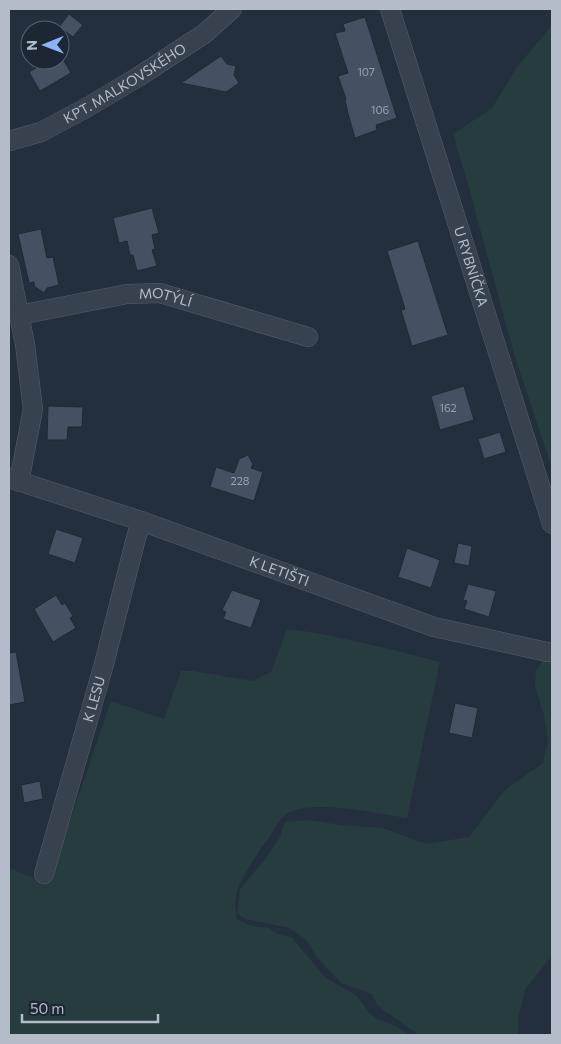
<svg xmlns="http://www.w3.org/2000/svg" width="561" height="1044" font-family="Commissioner,sans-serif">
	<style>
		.green { fill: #263c3f }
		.building { fill: #455162; stroke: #1f2835 }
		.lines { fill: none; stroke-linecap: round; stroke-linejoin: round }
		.minor-casing { stroke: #565f6c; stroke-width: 20 }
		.minor { stroke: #38414e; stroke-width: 19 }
		.labels { text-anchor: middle; stroke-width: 4; stroke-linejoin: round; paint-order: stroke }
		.number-label { font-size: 11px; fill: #98a1af }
		.street-label { font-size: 14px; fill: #b4bcc9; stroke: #1d2633 }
	</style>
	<rect width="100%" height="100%" fill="#242f3e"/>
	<!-- green -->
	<path class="green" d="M552,25V468L514,354L469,188L453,134L492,108L517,67Z
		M287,629C339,635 389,649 440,662L407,818C377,814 310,797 285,815C275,823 270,840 262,846C248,872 230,887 237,919L251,926L269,928L278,934L292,938L326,978L357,996L370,1014L379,1020L396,1026L410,1035H9V868L46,883L69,824L111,701L164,719L181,671H193L252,681L271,672Z
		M543,661H552V958L548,960L525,990L518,1019V1035H419L378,1006L372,994L341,983L317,957L307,941L290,928L245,919L237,913L240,889L263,862L280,837L285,822L309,820L340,825L383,828L426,844L469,837L505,790L543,763L548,742L544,715L535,687L536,670Z"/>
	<!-- building -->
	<path class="building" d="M69,14L83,25L73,37L59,27Z
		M365,17L397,118L376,125L377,130L355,138L348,114L345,100L346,99L338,76L348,73L335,33L345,31L343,24Z
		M60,54L71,73L40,91L29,72L50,60H60Z
		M221,56L227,64L236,66L234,75L239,83L226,92L181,83Z
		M152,208L159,233L152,235L155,249L152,250L157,266L137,271L133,255H130L127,241L119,243L113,218Z
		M41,229L47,258L53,257L59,285L47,288L44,293L34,286V282L29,283L18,234Z
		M418,241L448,335L412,346L401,310L405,309L387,251Z
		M464,386L474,420L440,430L431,396Z
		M48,406L83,407L82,427H68L67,440H47Z
		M500,432L506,452L484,459L478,439Z
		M248,455L253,464L251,468L263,472L254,501L210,487L216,467L234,473L239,459Z
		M56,529L83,538L75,563L48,554Z
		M458,543L472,546L469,566L454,563Z
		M407,548L440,560L431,588L398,577Z
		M468,584L496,591L489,617L464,609L467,601L463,600Z
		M232,590L261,600L251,628L223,619L226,612L222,610Z
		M56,595L62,605L65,603L73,616L70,618L76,628L53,642L34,609Z
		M16,652L25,702L9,705V653Z
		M455,703L478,708L472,738L449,733Z
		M40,781L43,799L24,803L21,785Z"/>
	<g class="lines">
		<defs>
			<g id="minor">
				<path id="s1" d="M390,9L552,524"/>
				<path id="s2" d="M9,141L41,132L86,108L138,77L204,34L232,9"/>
				<path d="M9,265L25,344L33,409L19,482"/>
				<path id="s3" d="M19,315L127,294L160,293L308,337"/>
				<path id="s4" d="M9,478L141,521L434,627L547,652H552"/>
				<path id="s5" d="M44,874L104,664L135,542L141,521"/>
			</g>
		</defs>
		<!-- minor casing -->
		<use href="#minor" class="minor-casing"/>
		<!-- minor -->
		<use href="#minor" class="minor"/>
	</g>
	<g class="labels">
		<!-- number labels -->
		<g class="number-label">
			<text x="366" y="76">107</text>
			<text x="380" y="114">106</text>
			<text x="448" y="412">162</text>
			<text x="240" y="485">228</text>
		</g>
		<!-- street labels -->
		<g class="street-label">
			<text dy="5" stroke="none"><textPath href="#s2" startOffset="130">KPT. MALKOVSKÉHO</textPath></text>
			<text dy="5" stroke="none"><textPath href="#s1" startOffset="270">U RYBNÍČKA</textPath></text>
			<text dy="5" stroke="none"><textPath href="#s3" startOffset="149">MOTÝLÍ</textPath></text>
			<text dy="5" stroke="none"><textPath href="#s4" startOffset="286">K LETIŠTI</textPath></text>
			<text dy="5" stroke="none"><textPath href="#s5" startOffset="182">K LESU</textPath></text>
		</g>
	</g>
	<!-- border -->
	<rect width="561" height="1044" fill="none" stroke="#b4bcc9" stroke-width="20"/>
	<!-- north arrow -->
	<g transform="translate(45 45) rotate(269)"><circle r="24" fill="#1d2633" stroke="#59626f"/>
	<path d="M0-4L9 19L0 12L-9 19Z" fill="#8ab4f8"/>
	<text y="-8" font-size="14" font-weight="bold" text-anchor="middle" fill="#b4bcc9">N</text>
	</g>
	<!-- scale -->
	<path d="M22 1014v8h136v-8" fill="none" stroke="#b4bcc9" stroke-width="2.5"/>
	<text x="30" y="1014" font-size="15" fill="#b4bcc9" stroke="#1d2633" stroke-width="4" paint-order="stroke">50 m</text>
</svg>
